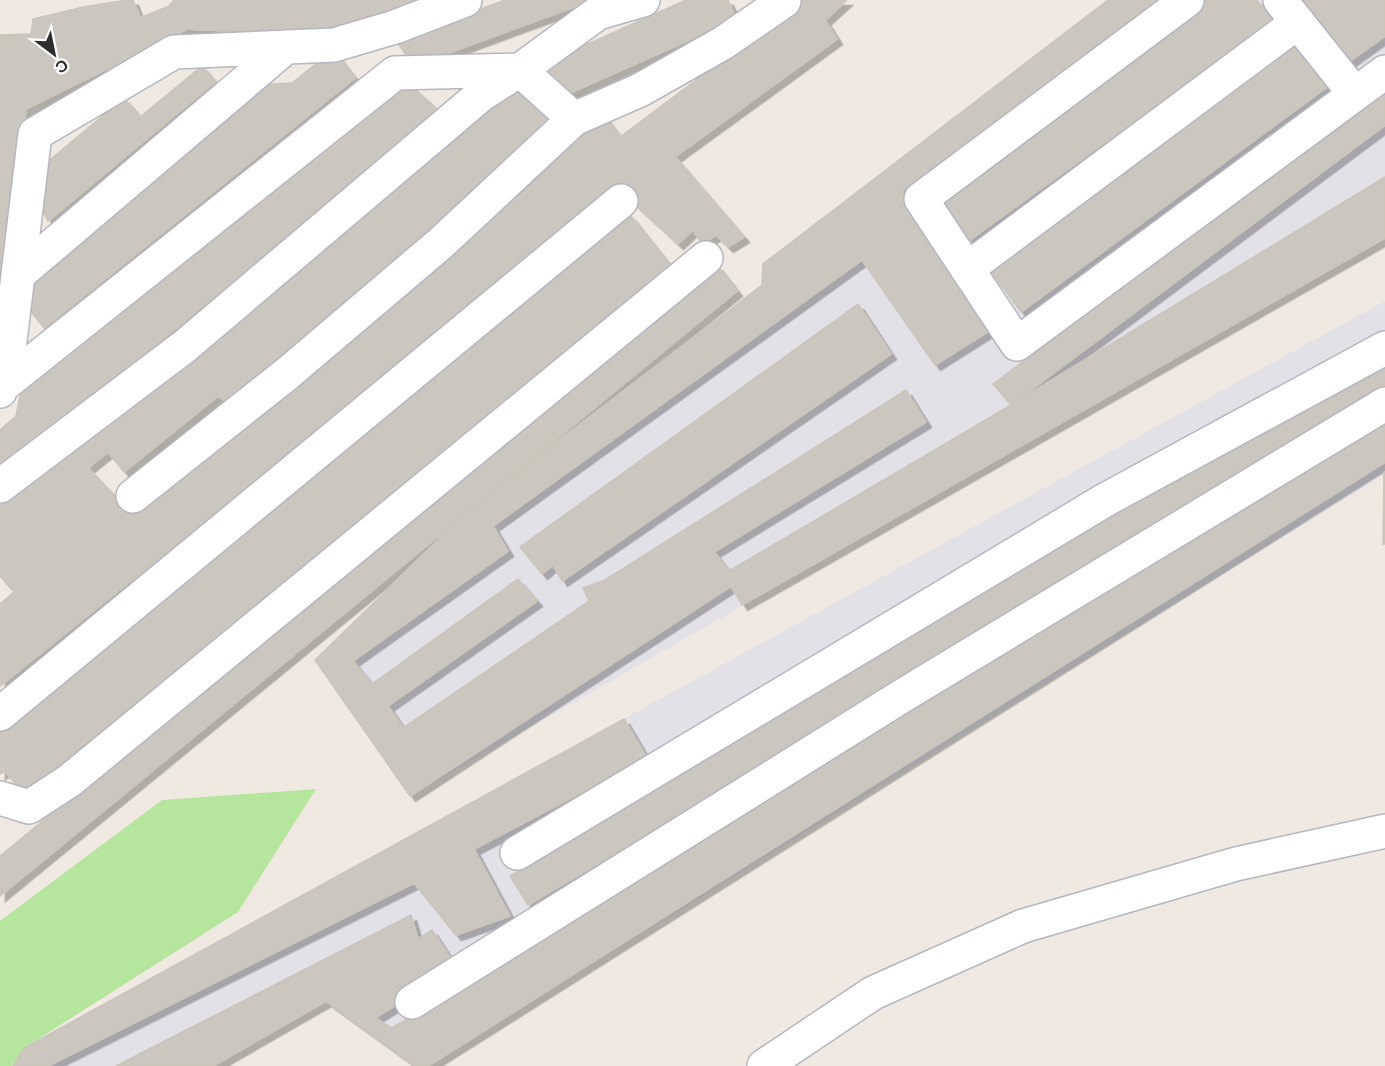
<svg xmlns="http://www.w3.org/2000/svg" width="1385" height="1066" font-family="'Work Sans',sans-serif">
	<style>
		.industrial { fill: #e3e1e8 }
		.green { fill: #b6e59e }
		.building { fill: #cbc7bf; stroke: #cbc5ba; stroke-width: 1.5; filter: url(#shadow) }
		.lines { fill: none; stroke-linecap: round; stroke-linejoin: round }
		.minor-casing { stroke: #b4b7c1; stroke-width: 36 }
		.minor { stroke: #fff; stroke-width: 33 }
	</style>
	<defs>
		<filter id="shadow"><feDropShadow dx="5.5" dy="5.5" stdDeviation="0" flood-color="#0004"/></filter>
	</defs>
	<rect width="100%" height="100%" fill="#efe9e1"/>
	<!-- industrial -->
	<path class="industrial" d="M1108,0H1385V238L410,796L315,660L762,286L763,264Z
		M1385,301V474L428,1066H416L325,1001L213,1066H13L24,1048Z"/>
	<!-- green -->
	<path class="green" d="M316,789L238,912L24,1048L12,1066H0V921L162,800Z"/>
	<!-- building -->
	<path class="building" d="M127,0H133L140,18L169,6L174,0H427L331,35L187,29L26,109L0,310V35L31,34L33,19L83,7Z
		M505,0H593L413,66L396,40Z
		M686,0H728L736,19L561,97L545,63Z
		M803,0H847L825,20L837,39L675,157L744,237L728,247L716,235L702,244L693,230L678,244L618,189L0,686V604L14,592L0,576V493L515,85L558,125L229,403L218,396L124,472L108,452L88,468L131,513L605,117L620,137Z
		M1108,0H1160L902,191L992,329L935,365L862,260L493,526L508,551L353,661L372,684L518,579L537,601L388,706L403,728L589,601L583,588L605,580L906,390L926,422L714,552L729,571L1011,405L1385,177V238L742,605L731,586L410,796L315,660L471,508L762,285L763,264Z
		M1204,0H1257L1272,21L970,240L937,199Z
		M1296,0H1385V36L1346,64Z
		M1291,42L1327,87L1021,312L990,270Z
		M333,50L355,78L44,328L29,309L26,279L257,85L292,83Z
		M202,66L215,82L48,221L35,196L39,169L124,98L140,117Z
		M396,84L411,86L444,115L0,468V430L16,416L23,381Z
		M1385,92V125L1011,405L993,384Z
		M630,215L672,268L23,794L5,771L0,774V727Z
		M717,265L737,291L0,896V856Z
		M858,304L891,354L562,581L553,565L542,574L520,547Z
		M1385,363V398L528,905L510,876L1032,558Z
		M1385,417V462L428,1066H416L326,1001L213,1066H116L411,915L418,939L432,930L449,956L460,965L375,1018L392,1028L483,974Z
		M1384,472H1385V544H1383Z
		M624,719L647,758L474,849L510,916L456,935L414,883L48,1066H13L24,1048Z"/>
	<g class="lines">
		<defs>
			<path id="minor" d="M1187,0L921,199L1017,344L1385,72
				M1280,0L1355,94
				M967,269L1298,22
				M19,274L286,47
				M2,386L395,73L520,70L574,119
				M0,391L7,366L35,134L174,52L334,45L395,27L465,0
				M0,486L185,346L482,94L520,70L598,13L643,0
				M133,496L288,373L441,243L574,119L640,90L723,43L784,1
				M0,714L621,201
				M0,798L29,807L69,781L706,258
				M517,853L1105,500L1385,348
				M412,1002L902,696L1385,404
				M764,1066L873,993L1023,926L1236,864L1385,831"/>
		</defs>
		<!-- minor casing -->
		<use href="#minor" class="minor-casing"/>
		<!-- minor -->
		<use href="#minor" class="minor"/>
	</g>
	<!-- north arrow -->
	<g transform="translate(54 54) rotate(148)" stroke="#ffffff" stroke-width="4.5" paint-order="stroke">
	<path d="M0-4.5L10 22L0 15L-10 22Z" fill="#2e2e2e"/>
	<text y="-9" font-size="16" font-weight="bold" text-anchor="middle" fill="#2e2e2e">С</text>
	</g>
</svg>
